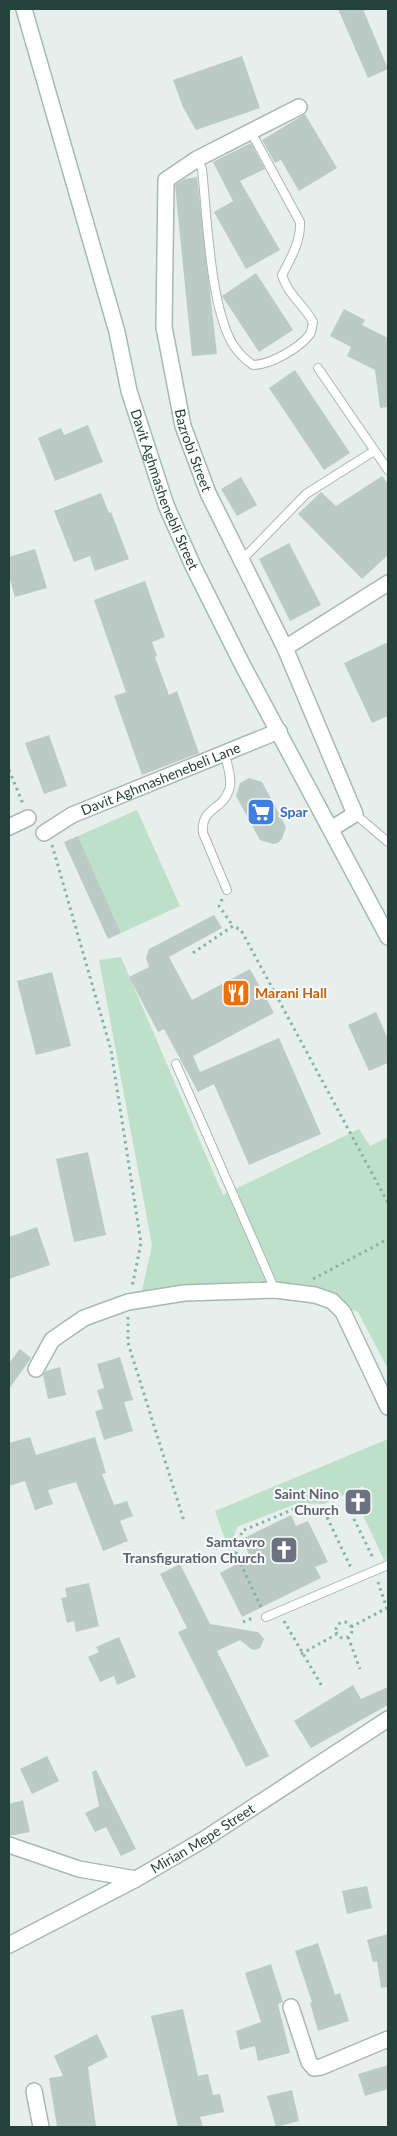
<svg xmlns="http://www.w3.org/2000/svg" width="397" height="2136" font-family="Lato,sans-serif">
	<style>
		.green { fill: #bfe0c8 }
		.building { fill: #bbcac4 }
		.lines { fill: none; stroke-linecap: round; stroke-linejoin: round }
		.service-casing { stroke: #a8b8b2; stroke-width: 10 }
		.minor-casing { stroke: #a8b8b2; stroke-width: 18 }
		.tertiary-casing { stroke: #a8b8b2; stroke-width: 18 }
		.secondary-casing { stroke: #a4bbb3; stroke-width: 18 }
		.path { stroke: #86b3a5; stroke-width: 3; stroke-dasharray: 2.5 4; stroke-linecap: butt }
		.service { stroke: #fff; stroke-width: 8 }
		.minor { stroke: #fff; stroke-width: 15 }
		.tertiary { stroke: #fff; stroke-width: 15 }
		.secondary { stroke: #fff; stroke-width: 15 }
		.labels { text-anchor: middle; stroke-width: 4; stroke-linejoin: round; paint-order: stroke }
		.street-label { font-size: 14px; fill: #24423a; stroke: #f7fbf9 }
		.shop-label { font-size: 14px; font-weight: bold; fill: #366cbe; stroke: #f7fbf9; text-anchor: start }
		.food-label { font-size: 14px; font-weight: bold; fill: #c56008; stroke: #f7fbf9; text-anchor: start }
		.worship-label { font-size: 14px; font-weight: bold; fill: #5b616d; stroke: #f7fbf9; text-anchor: end }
	</style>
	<rect width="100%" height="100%" fill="#e6efeb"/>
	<!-- green -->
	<path class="green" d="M137,810L180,906L121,933L78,836Z
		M121,957L223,1195L359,1129L370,1146L388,1137V1369L358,1312L258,1281L142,1291L152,1245L99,960Z
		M388,1439V1559L384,1560L362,1513L373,1507L363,1486L324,1504L298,1503L237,1527L229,1551L215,1511Z"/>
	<!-- building -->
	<path class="building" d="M338,9H363L388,69L368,78Z
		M242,56L260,108L196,130L183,107L173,80Z
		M305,114L337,168L299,191L281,160L275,163L262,140Z
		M251,143L265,169L240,181L280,250L246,269L214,212L233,201L213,162Z
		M197,177L217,354L192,356L175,185L185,179Z
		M256,273L293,330L259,352L222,296Z
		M344,309L365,320L362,325L388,338V407L380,408L375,370L347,356L351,347L330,336Z
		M295,370L350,453L324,470L269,388Z
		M88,425L103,462L55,481L38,438L61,428L64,435Z
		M382,476L388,484V555L362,579L298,514L321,492L336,506Z
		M241,477L257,505L237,516L221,489Z
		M101,493L109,513L111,512L129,559L95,571L90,556L74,562L54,511Z
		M289,543L321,605L290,621L259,559Z
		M35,549L47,588L15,597L9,576V557Z
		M145,581L165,637L152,642L157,656L155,657L169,695L177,691L199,753L142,775L114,696L126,692L94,600Z
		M388,642V716L372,723L344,663Z
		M49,735L67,786L44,794L25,743Z
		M249,778L262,782L286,827L282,839L278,843L273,844L260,840L236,796L240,783Z
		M78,836L121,933L108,939L64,842Z
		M214,915L222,928L169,957L192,1000L250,969L274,1013L193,1056L200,1072L279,1038L321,1134L249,1165L214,1084L198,1092L164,1029L158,1032L129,977L149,967L146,958L149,949Z
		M52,972L71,1046L36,1055L17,981Z
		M376,1012L388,1039V1063L369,1071L348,1025Z
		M88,1152L106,1235L74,1242L56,1159Z
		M37,1227L50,1265L9,1279V1237Z
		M20,1349L31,1358L9,1389V1363Z
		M120,1357L133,1400L124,1402L133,1431L104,1440L95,1411L103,1409L97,1390L104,1388L97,1364Z
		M60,1367L66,1395L48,1399L43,1375L46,1371Z
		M30,1437L36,1455L95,1437L106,1473L102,1474L114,1505L127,1501L133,1516L120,1521L128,1541L103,1551L76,1482L48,1490L53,1504L35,1510L25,1481L9,1486V1443Z
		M363,1492L369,1504L354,1511L348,1500Z
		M291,1515L296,1526L308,1521L328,1562L315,1567L321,1578L242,1617L220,1573L250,1557L242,1539Z
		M180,1564L210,1624L258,1632L264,1639L260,1648L255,1650L251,1649L240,1640L217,1651L269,1756L246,1767L178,1632L187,1628L160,1574Z
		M89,1583L99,1626L76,1632L74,1621L67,1623L61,1598L67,1597L65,1588Z
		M119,1637L136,1677L117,1685L114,1676L100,1682L88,1657L99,1652L96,1647Z
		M353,1685L361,1699L388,1687V1705L311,1748L294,1721Z
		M47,1756L59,1781L32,1794L20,1769Z
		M96,1770L136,1849L121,1856L106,1827L95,1832L85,1813L99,1806L92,1772Z
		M23,1800L30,1832L9,1836V1804Z
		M367,1886L372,1908L347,1914L342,1891Z
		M388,1934V1987L381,1988L377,1961L373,1962L367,1940Z
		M318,1943L335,1995L340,1993L349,2021L318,2031L310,2003L312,2002L295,1951Z
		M271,1964L283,2002L278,2004L290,2053L258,2061L255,2046L240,2050L236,2031L261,2022L245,1973Z
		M183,2009L198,2076L208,2074L213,2095L220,2094L224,2112L200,2117L203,2127H178L151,2016Z
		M97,2034L108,2057L88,2067L96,2127H57L49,2078L63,2076L54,2056Z
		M388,2065V2089L365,2096L358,2074Z
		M292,2090L299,2121L276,2127L267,2096Z"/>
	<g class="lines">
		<defs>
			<path id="service" d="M197,159L202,169C207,216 210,304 232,343C238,353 244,359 253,365C270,365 300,348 310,334C312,331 312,326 313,322C304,305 288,295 282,275C291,258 301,241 300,222L251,132
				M318,368L388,470
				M240,562L306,494L374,451
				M225,754C227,765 233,780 229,790C223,810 200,808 203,833L227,890
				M355,814L388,842
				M176,1064L275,1290
				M266,1617L388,1565"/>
			<g id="minor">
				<path id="s1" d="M299,107L197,159L166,180L164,327L183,426L208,493L285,648L355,814L331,829"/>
				<path d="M285,648L388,583"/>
				<path d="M9,827L28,818"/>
				<path id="s2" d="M44,833L72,815L279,731"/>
				<path d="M36,1369L52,1340L84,1318L128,1302L184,1293L275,1290L315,1295L332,1301L343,1312L388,1407"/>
				<path d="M9,1845L79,1869L136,1879"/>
				<path d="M291,2007L309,2062L314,2068L321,2067L388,2039"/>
				<path d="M34,2091L41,2127"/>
			</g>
			<g id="tertiary">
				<path id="s3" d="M9,1945L136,1879L203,1840L388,1719"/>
			</g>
			<g id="secondary">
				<path id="s4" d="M24,9L117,332L129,391L166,505L193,566L242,664L388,937"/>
			</g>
		</defs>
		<!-- service casing -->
		<use href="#service" class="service-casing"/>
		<!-- minor casing -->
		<use href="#minor" class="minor-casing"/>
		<!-- tertiary casing -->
		<use href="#tertiary" class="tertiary-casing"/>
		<!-- secondary casing -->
		<use href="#secondary" class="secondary-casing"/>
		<!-- path -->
		<path class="path" d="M9,770L23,804
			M52,845L111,1050L141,1243L132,1287
			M222,899L219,906L233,926
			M193,953L233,926L241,930L388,1203
			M313,1279L388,1239
			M128,1317V1343L184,1521
			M351,1513L373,1558
			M378,1582L388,1612
			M261,1607L236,1554L242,1531L301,1506L326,1515L352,1570
			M284,1621L323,1688
			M243,1622L255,1617
			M336 1630a8 8 0 1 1 16 0a8 8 0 1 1-16 0Z
			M351,1627L387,1608
			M348,1637L360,1669
			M301,1654L337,1634"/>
		<!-- service -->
		<use href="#service" class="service"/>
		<!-- minor -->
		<use href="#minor" class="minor"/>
		<!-- tertiary -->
		<use href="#tertiary" class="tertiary"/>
		<!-- secondary -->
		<use href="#secondary" class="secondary"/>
	</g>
	<!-- icons -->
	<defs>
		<symbol id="supermarket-square" viewBox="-11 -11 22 22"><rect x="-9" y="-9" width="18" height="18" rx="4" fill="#3f7fe0" stroke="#f7fbf9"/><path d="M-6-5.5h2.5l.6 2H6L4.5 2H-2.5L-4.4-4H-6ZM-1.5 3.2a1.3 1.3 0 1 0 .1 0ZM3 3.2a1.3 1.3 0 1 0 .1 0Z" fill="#fff"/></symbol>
		<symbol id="restaurant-square" viewBox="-11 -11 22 22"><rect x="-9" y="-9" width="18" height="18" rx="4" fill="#e8710a" stroke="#f7fbf9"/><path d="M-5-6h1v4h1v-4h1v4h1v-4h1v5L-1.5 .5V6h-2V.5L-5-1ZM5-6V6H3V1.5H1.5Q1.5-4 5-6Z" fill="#fff"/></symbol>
		<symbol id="church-square" viewBox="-11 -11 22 22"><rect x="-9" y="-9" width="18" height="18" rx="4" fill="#6b7280" stroke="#f7fbf9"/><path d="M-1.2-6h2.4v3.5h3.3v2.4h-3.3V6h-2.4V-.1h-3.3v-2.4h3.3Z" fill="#fff"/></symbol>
	</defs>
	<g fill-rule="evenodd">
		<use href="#supermarket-square" x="245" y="796" width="32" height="32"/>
		<use href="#restaurant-square" x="220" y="977" width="32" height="32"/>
		<use href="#church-square" x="342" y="1486" width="32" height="32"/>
		<use href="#church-square" x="268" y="1534" width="32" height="32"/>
	</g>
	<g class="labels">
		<!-- street labels -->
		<g class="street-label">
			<text dy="5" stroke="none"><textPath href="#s1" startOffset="426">Bazrobi Street</textPath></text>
			<text dy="5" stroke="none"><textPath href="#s4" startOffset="501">Davit Aghmashenebli Street</textPath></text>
			<text dy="5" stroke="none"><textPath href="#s2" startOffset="129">Davit Aghmashenebeli Lane</textPath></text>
			<text dy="5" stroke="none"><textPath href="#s3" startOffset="221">Mirian Mepe Street</textPath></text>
		</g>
		<!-- shop labels -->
		<g class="shop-label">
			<text x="280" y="817">Spar</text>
		</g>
		<!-- food labels -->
		<g class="food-label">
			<text x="255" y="998">Marani Hall</text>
		</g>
		<!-- worship labels -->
		<g class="worship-label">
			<text x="339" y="1499">Saint Nino<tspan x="339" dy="16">Church</tspan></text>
			<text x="265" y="1547">Samtavro<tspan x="265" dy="16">Transfiguration Church</tspan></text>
		</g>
	</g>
	<!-- border -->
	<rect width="397" height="2136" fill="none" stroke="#24423a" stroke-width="20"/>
</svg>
